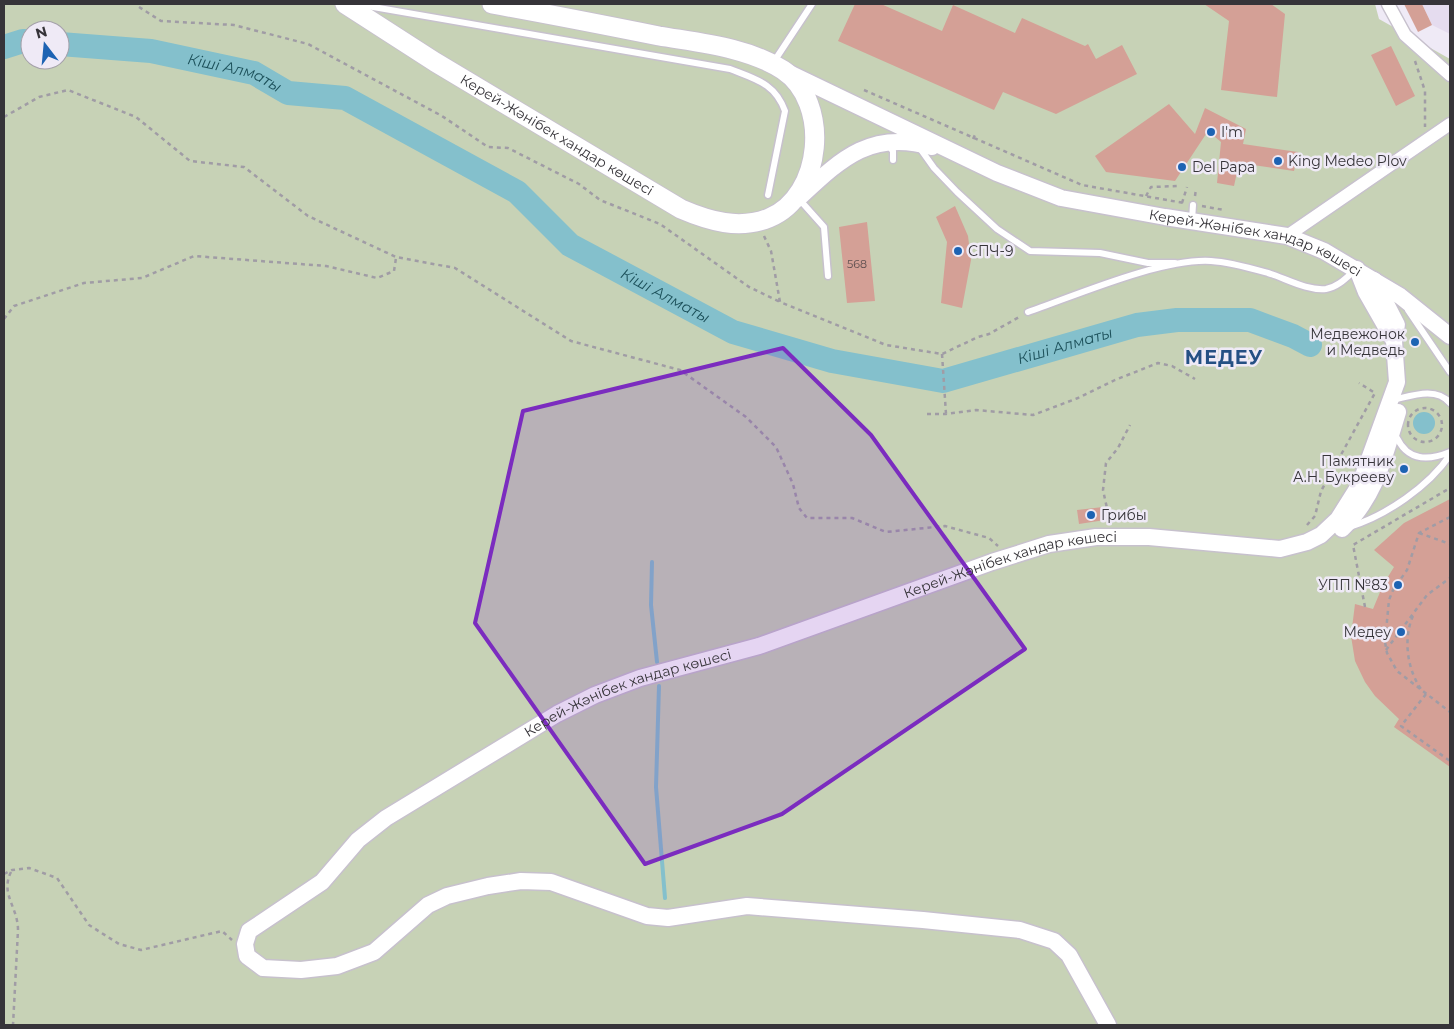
<svg xmlns="http://www.w3.org/2000/svg" width="1454" height="1029" font-family="Montserrat,sans-serif">
	<style>
		.built { fill: #e5dcef }
		.green { fill: #c7d2b6; fill-rule: evenodd }
		.water { fill: #84c0cc }
		.lines { fill: none; stroke-linecap: round; stroke-linejoin: round }
		.stream { stroke: #84c0cc; stroke-width: 4 }
		.river { stroke: #84c0cc; stroke-width: 24 }
		.building { fill: #d4a096 }
		.service-casing { stroke: #c7c1cd; stroke-width: 9 }
		.minor-casing { stroke: #c7c1cd; stroke-width: 15 }
		.tertiary-casing { stroke: #c7c1cd; stroke-width: 19 }
		.secondary-casing { stroke: #c7c1cd; stroke-width: 21 }
		.path { stroke: #a09ca5; stroke-width: 2.5; stroke-dasharray: 4 4; stroke-linecap: butt }
		.service { stroke: #fff; stroke-width: 6 }
		.minor { stroke: #fff; stroke-width: 12 }
		.tertiary { stroke: #fff; stroke-width: 16 }
		.secondary { stroke: #fff; stroke-width: 19 }
		.marked { fill: #7b2cbf; fill-opacity: 0.2; stroke: #7b2cbf; stroke-width: 4; stroke-linejoin: round }
		.poi-dot { fill: #1d63b3; stroke: #efeaf6; stroke-width: 2 }
		.labels { text-anchor: middle; stroke-width: 5; stroke-linejoin: round; paint-order: stroke }
		.number-label { font-size: 11px; fill: #5e4f50 }
		.poi-label { font-size: 14px; fill: #363439; stroke: #efeaf6; text-anchor: start }
		.street-label { font-size: 14px; fill: #363439; stroke: #efeaf6 }
		.water-label { font-size: 15px; font-style: italic; fill: #1c505a; stroke: #efeaf6 }
		.district-label { font-size: 19px; font-weight: bold; letter-spacing: 1px; fill: #255084; stroke: #efeaf6 }
	</style>
	<rect width="100%" height="100%" fill="#efeaf6"/>
	<!-- built -->
	<path class="built" d="M1422,4H1450V34L1432,25Z"/>
	<!-- green -->
	<path class="green" d="M4,4H1375L1379,19L1450,59V1025H4ZM30,30H60V60H30Z"/>
	<!-- water -->
	<path class="water" d="M1413 423a11 11 0 1 1 22 0a11 11 0 1 1-22 0Z"/>
	<g class="lines">
		<!-- stream -->
		<path class="stream" d="M652,562L651,605L657,662
			M659,686L656,787L665,898"/>
		<!-- river -->
		<g class="river">
			<path id="s1" d="M60,44L151,51L254,73L288,93L345,98L517,192L570,245L733,332L832,361L943,381L1137,325L1177,320H1250L1293,336L1310,345"/>
			<path d="M4,47L23,41L30,42"/>
		</g>
	</g>
	<!-- building -->
	<path class="building" d="M855,4H881L942,31L953,5L1015,33L1022,18L1085,46L1088,44L1096,59L1122,45L1137,74L1056,114L1003,92L994,110L838,41Z
		M1204,4H1271L1285,14L1277,97L1221,90L1229,21Z
		M1404,4H1422L1432,25L1418,32Z
		M1391,46L1415,96L1396,106L1371,55Z
		M1169,104L1195,134L1205,108L1246,129L1243,144L1298,152L1294,171L1239,163L1234,186L1217,183L1221,142L1208,131L1175,181L1106,172L1095,156Z
		M955,206L968,236L971,260L962,308L941,303L947,242L936,217Z
		M867,222L875,301L847,303L839,227Z
		M1450,499V767L1394,727L1399,719L1375,696L1365,682L1355,661L1351,636L1355,604L1373,609L1383,585L1394,567L1374,550L1404,523Z
		M1103,507L1105,520L1079,524L1077,510Z"/>
	<g class="lines">
		<defs>
			<path id="service" d="M356,4L730,69C755,79 775,83 785,111L768,195
				M773,63L812,4
				M888,145L893,151V160
				M919,147L934,168L957,192L997,229L1030,251L1100,253L1148,263H1175
				M799,199L824,227L828,276
				M1192,220L1193,205
				M1408,310L1450,372
				M1028,312C1077,295 1162,258 1211,261C1229,262 1250,268 1268,273C1285,278 1307,291 1326,289C1338,287 1346,278 1355,270
				M1393,400C1411,396 1436,386 1450,403
				M1397,438C1408,461 1428,461 1450,452
				M1349,527C1386,516 1429,486 1450,455"/>
			<path id="minor" d="M1388,4L1405,35L1450,75
				M1287,236L1450,124"/>
			<g id="tertiary">
				<path id="s2" d="M789,73L997,173L1061,198L1165,217L1287,236L1324,251L1400,296L1450,336"/>
				<path d="M798,199C840,160 870,129 932,147"/>
				<path d="M1374,280L1397,325"/>
				<path d="M1342,529C1377,495 1384,457 1398,412"/>
				<path id="s3" d="M1108,1025L1069,955L1054,941L1020,930L923,920L747,906L668,918L647,916L551,882L521,881L488,886L447,896L428,905L374,952L337,966L301,970L263,968L247,956L245,944L249,931L322,882L358,840L386,818L557,714L595,695L640,678L759,646L992,562L1049,544L1096,537H1149L1280,549L1307,542L1321,535L1338,519L1360,484L1397,382L1394,341L1366,292L1357,269"/>
			</g>
			<g id="secondary">
				<path id="s4" d="M345,4L435,62L681,209C709,221 739,230 769,218C823,196 831,102 783,70C747,47 700,43 659,36C604,25 548,14 492,4"/>
			</g>
		</defs>
		<!-- service casing -->
		<use href="#service" class="service-casing"/>
		<!-- minor casing -->
		<use href="#minor" class="minor-casing"/>
		<!-- tertiary casing -->
		<use href="#tertiary" class="tertiary-casing"/>
		<!-- secondary casing -->
		<use href="#secondary" class="secondary-casing"/>
		<!-- path -->
		<path class="path" d="M139,7L161,21L234,25L308,44L442,116L488,147L508,148L579,184L600,200L660,224L749,287L780,302
			M1415,61L1425,91V127
			M864,90L1082,185L1184,203
			M4,117L39,97L68,90L136,117L190,161L244,167L308,216L396,257L455,268L571,341L680,370L746,417L776,447L793,484L799,508L807,518H852L886,532L945,526L989,538L998,546
			M973,139L976,133
			M1146,196L1151,187L1177,186
			M1195,196L1196,189
			M1182,203L1187,187
			M1202,206L1224,210
			M764,236L771,251L780,302L886,345L942,354L978,337L989,334L1021,316
			M4,319L14,306L84,283L142,278L194,256L326,266L377,278L394,271L396,258
			M942,354L946,414
			M1408 425a17 17 0 1 1 34 0a17 17 0 1 1-34 0Z
			M927,414H946L976,410L1033,415L1078,398L1115,380L1158,363L1172,366L1195,379
			M1450,517L1419,533L1407,570L1393,590L1389,600L1385,642L1387,653L1397,671L1450,712
			M1110,522L1103,490L1106,463L1118,448L1130,425
			M1307,525L1315,516L1321,491L1375,393L1359,383
			M1419,533L1450,544
			M1365,607L1353,545L1450,488
			M1413,616C1403,638 1407,669 1421,689
			M1386,650L1427,595L1450,578
			M1426,694L1401,726L1450,761
			M11,872C0,894 18,907 18,930L13,1025
			M4,874L12,870L29,868L57,878L89,925L119,944L141,950L222,931L232,940"/>
		<!-- service -->
		<use href="#service" class="service"/>
		<!-- minor -->
		<use href="#minor" class="minor"/>
		<!-- tertiary -->
		<use href="#tertiary" class="tertiary"/>
		<!-- secondary -->
		<use href="#secondary" class="secondary"/>
	</g>
	<!-- marked area -->
	<path class="marked" d="M783,348L871,435L1025,649L782,814L645,864L475,623L523,411Z"/>
	<!-- markers -->
	<g class="poi-dot">
		<circle cx="1211" cy="132" r="5"/>
		<circle cx="1278" cy="161" r="5"/>
		<circle cx="1182" cy="167" r="5"/>
		<circle cx="958" cy="251" r="5"/>
		<circle cx="1415" cy="342" r="5"/>
		<circle cx="1404" cy="469" r="5"/>
		<circle cx="1091" cy="515" r="5"/>
		<circle cx="1398" cy="585" r="5"/>
		<circle cx="1401" cy="632" r="5"/>
	</g>
	<g class="labels">
		<!-- number labels -->
		<g class="number-label">
			<text x="857" y="268">568</text>
		</g>
		<!-- poi labels -->
		<g class="poi-label">
			<text x="1221" y="137">I'm</text>
			<text x="1288" y="166">King Medeo Plov</text>
			<text x="1192" y="172">Del Papa</text>
			<text x="968" y="256">СПЧ-9</text>
			<text x="1405" y="339" text-anchor="end">Медвежонок<tspan x="1405" dy="16">и Медведь</tspan></text>
			<text x="1394" y="466" text-anchor="end">Памятник<tspan x="1394" dy="16">А.Н. Букрееву</tspan></text>
			<text x="1101" y="520">Грибы</text>
			<text x="1388" y="590" text-anchor="end">УПП №83</text>
			<text x="1391" y="637" text-anchor="end">Медеу</text>
		</g>
		<!-- street labels -->
		<g class="street-label">
			<text dy="5" stroke="none"><textPath href="#s4" startOffset="249">Керей-Жәнібек хандар көшесі</textPath></text>
			<text dy="5" stroke="none"><textPath href="#s2" startOffset="500">Керей-Жәнібек хандар көшесі</textPath></text>
			<text dy="5" stroke="none"><textPath href="#s3" startOffset="1829">Керей-Жәнібек хандар көшесі</textPath></text>
			<text dy="5" stroke="none"><textPath href="#s3" startOffset="1424">Керей-Жәнібек хандар көшесі</textPath></text>
		</g>
		<!-- water labels -->
		<g class="water-label">
			<text dy="5" stroke="none"><textPath href="#s1" startOffset="178">Кіші Алматы</textPath></text>
			<text dy="5" stroke="none"><textPath href="#s1" startOffset="672">Кіші Алматы</textPath></text>
			<text dy="5" stroke="none"><textPath href="#s1" startOffset="1092">Кіші Алматы</textPath></text>
		</g>
		<!-- district labels -->
		<g class="district-label">
			<text x="1224" y="364">МЕДЕУ</text>
		</g>
	</g>
	<!-- border -->
	<rect width="1454" height="1029" fill="none" stroke="#363439" stroke-width="10"/>
	<!-- north arrow -->
	<g transform="translate(45 45) rotate(344)"><circle r="24" fill="#efeaf6" stroke="#a5a1aa"/>
	<path d="M0-4L9 19L0 12L-9 19Z" fill="#1d63b3"/>
	<text y="-8" font-size="14" font-weight="bold" text-anchor="middle" fill="#363439">N</text>
	</g>
</svg>
